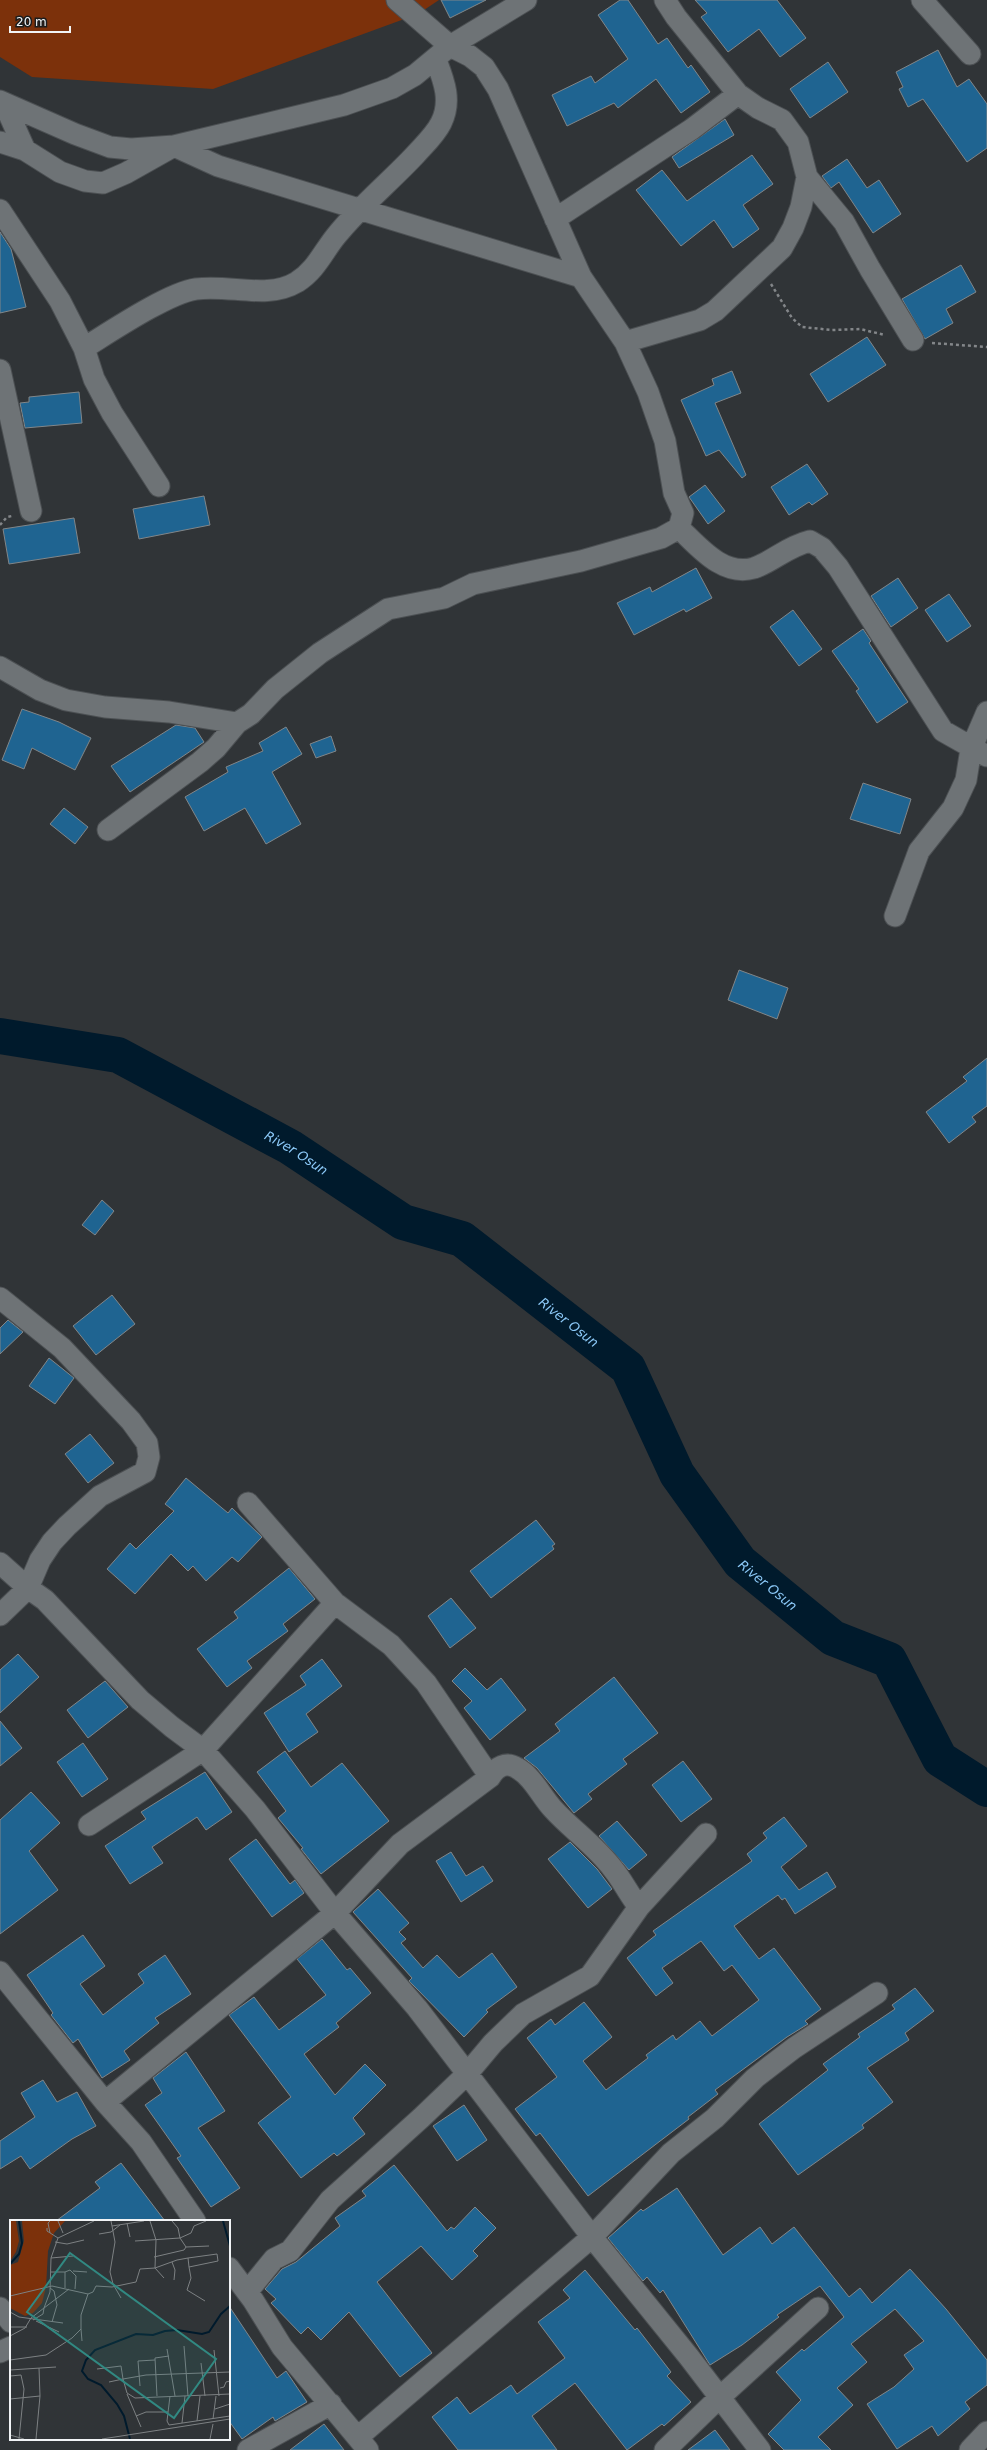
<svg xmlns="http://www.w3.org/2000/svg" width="987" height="2450" font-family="'DejaVu Sans',sans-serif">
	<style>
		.green { fill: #7c310b }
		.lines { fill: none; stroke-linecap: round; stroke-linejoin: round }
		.river { stroke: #001a2c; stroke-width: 36 }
		.building { fill: #1f6491; stroke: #818689 }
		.minor-casing { stroke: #4c5053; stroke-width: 23 }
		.path { stroke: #838689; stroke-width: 2.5; stroke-dasharray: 3 3; stroke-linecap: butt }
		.minor { stroke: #6e7376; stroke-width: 21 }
		.labels { text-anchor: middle; stroke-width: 4; stroke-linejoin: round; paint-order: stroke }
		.water-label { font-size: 13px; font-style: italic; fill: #8bc9f8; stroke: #1a1c1d }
		.inset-river { fill: none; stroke: #001a2c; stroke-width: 2 }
		.inset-road { fill: none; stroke: #7d8183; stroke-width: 1 }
		.view { fill: #318982; fill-opacity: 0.15; stroke: #318982; stroke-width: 2 }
		.inset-edge { fill: none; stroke: #f1f4f6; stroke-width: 2 }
	</style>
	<rect width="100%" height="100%" fill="#303437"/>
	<!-- green -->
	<path class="green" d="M0,0H439L418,14L213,89L32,77L0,57Z"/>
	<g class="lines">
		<!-- river -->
		<path class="river" id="s1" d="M0,1036L118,1055L290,1147L403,1222L462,1239L628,1368L677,1474L740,1562L833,1638L889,1660L940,1759L987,1789"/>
	</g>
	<!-- building -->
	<path class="building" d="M441,0H486L450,18Z
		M620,0H628L658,44L667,38L688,68L691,65L710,92L681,113L656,79L618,108L614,103L567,126L552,95L591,76L595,83L628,59L598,15Z
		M695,0H777L806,38L780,57L759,29L728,52L701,17L707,13Z
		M938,50L957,87L969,79L987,104V148L967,162L923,99L908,107L899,89L903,87L896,72Z
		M828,62L848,92L810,118L790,89Z
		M725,119L734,135L679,168L672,157Z
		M752,155L773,184L743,205L759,229L733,248L714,220L681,246L636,190L662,170L687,201Z
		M847,159L867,188L879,180L901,214L873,233L839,182L831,188L822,176Z
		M0,232L11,249L26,307L0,313Z
		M961,265L976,292L946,309L953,323L925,339L902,299Z
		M867,337L886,365L828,402L810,374Z
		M732,371L741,393L715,403L746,475L742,478L719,450L706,456L681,400L714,385L712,379Z
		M79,392L82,423L25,428L20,403L29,402V397Z
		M807,464L828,494L812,505L809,502L789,515L771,487Z
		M705,485L725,511L708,524L689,497Z
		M204,496L210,525L139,539L133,509Z
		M74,518L80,553L9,564L3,529Z
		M696,568L712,598L686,612L684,609L634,635L617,603L650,587L652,592Z
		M898,578L918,608L891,627L871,596Z
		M949,594L971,626L947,642L925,610Z
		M793,610L822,649L799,666L770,627Z
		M863,629L871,641L869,643L908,702L877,723L856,691L859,689L832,651Z
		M22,709L59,722L91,738L75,770L32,748L24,769L2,760Z
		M176,725L195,728L204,742L130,792L111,766Z
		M286,727L302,754L272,772L301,824L266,844L245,808L204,831L185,797L228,772L226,767L263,751L259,743Z
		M331,736L336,751L316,758L310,744Z
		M863,783L911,799L900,834L850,819Z
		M64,808L88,827L75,844L50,824Z
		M739,970L788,988L777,1019L728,1000Z
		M987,1058V1106L972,1117L976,1122L949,1143L926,1112L967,1081L963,1077Z
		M102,1200L114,1211L95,1235L82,1225Z
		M112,1295L135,1324L96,1355L73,1326Z
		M8,1320L23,1332L0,1354V1328Z
		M49,1358L74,1378L55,1404L29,1386Z
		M90,1434L114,1463L88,1483L65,1454Z
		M186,1478L228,1513L232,1508L262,1537L238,1562L232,1557L206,1581L193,1566L188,1571L171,1554L135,1594L107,1569L130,1543L136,1549L174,1511L165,1504Z
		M536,1520L555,1544L552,1546L554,1549L491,1598L470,1571Z
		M289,1568L315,1599L283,1624L288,1631L247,1661L252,1668L227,1687L197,1649L238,1618L234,1612Z
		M451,1598L476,1628L450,1648L428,1616Z
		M18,1654L39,1677L0,1713V1670Z
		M322,1659L342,1686L306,1714L318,1732L289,1752L264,1713L306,1685L300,1676Z
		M465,1668L487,1690L501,1678L526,1710L490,1740L464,1708L472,1701L452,1681Z
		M614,1677L658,1733L623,1759L627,1764L588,1794L592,1799L574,1813L537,1768L524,1758L560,1731L555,1724Z
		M105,1681L128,1707L88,1738L67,1710Z
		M0,1721L22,1748L0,1766Z
		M83,1743L108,1779L82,1797L57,1762Z
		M285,1751L311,1787L342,1763L389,1821L321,1874L301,1849L303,1848L278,1818L286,1811L257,1772Z
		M683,1761L712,1799L681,1822L652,1785Z
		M205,1772L232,1812L206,1830L197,1817L152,1847L163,1863L130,1884L105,1846L146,1819L141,1812Z
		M31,1792L60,1823L29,1851L58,1890L0,1934V1820Z
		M784,1817L807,1846L781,1867L799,1890L827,1872L836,1887L795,1914L785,1898L782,1900L778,1895L734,1926L759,1959L774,1948L821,2009L805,2021L808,2024L787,2037L715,2090L718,2094L688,2117L689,2119L588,2196L540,2133L536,2136L515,2109L557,2077L527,2038L551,2019L555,2025L584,2002L612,2037L583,2061L606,2090L648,2058L646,2055L673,2035L676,2040L700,2021L712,2036L759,2000L732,1965L724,1971L701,1941L662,1968L673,1983L656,1996L627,1958L656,1935L653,1931L752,1861L747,1854L767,1838L763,1833Z
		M617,1821L647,1855L629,1870L599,1836Z
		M256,1839L290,1884L295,1880L304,1893L272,1917L229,1859Z
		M570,1842L597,1869L612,1889L588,1908L548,1859Z
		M451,1852L466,1876L483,1866L493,1881L461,1902L436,1861Z
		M378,1889L409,1923L399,1932L406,1939L401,1943L423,1968L437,1955L459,1978L492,1953L517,1987L486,2010L488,2012L464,2037L414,1986L409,1981L412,1978L353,1912Z
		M83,1935L105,1966L80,1984L103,2015L144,1983L138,1974L165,1955L191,1994L155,2018L159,2023L124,2051L130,2060L102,2078L78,2039L73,2043L51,2015L53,2013L27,1975Z
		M322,1939L347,1970L350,1968L371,1993L336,2023L339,2027L304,2054L335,2095L365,2064L386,2085L353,2118L365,2134L337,2156L334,2153L301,2178L258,2123L291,2097L229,2015L254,1997L279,2030L326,1995L297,1959Z
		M915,1988L934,2011L905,2033L909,2040L867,2068L893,2102L862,2125L864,2128L798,2175L759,2124L828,2070L823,2064L860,2037L858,2034L895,2009L892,2005Z
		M186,2052L225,2111L198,2128L240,2188L211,2207L177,2158L181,2156L145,2105L162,2093L153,2078Z
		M43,2080L57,2102L77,2092L96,2126L72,2139L30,2169L21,2156L0,2169V2141L35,2117L21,2093Z
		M464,2105L487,2140L457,2161L433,2126Z
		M121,2163L165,2221H56L100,2188L95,2182Z
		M394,2165L447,2231L451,2227L454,2229L475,2207L496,2228L473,2251L478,2256L452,2280L421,2246L377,2282L432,2353L400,2377L349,2312L321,2340L308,2327L301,2334L271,2303L276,2299L265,2289L282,2269L296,2262L340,2226L335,2218L366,2196L362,2191Z
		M677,2188L723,2255L760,2227L772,2244L794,2227L849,2297L860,2288L872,2303L910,2269L946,2309L987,2360V2385L965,2402L970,2409L938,2436L932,2426L897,2449L867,2404L894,2387L914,2369L904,2355L924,2341L895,2309L851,2344L867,2362L837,2388L853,2405L818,2437L831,2450H784L768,2434L801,2400L776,2372L802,2349L804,2351L844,2317L820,2286L777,2315L779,2317L742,2345L710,2365L663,2290L660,2293L647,2277L643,2281L608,2238L641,2209L643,2211Z
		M585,2270L635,2330L637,2328L671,2372L667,2376L691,2402L664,2426L662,2424L627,2450L575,2383L532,2416L557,2450H458L432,2417L457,2397L470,2414L511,2385L517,2394L565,2358L538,2322L570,2298L563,2290Z
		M229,2306L277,2378L286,2371L307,2402L275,2421L273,2417L242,2439L229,2421Z
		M324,2424L344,2450H290Z
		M715,2430L730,2450H688Z"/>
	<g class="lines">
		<defs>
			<path id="minor" d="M665,0L676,17L738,94
				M922,0L970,54
				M0,101L75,134L110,147L131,149L174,146L344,105L392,88L415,75L450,46L526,0
				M4,103L25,150
				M0,142L25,150L60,172L85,181L103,183L126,173L174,146L218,166L581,277
				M807,177L844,222L870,269L913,340
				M0,210L60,301L84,348L94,379L112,413L159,486
				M555,219L692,129L738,94L758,108L782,120L798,142L807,177L801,207L793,228L782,248L715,311L700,320L625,342
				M84,348C110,332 168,293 196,289C230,284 267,300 297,282C316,270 323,252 336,236C360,206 390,182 416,154C424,145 435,135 441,123C452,101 444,81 436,60
				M0,370L31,511
				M679,528C699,547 723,577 754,568C774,561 786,547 810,541L822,548L838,567L943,731L987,756
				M0,667L40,690L66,700L105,707L169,712L237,723L251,714L275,689L320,653L388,609L444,598L473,584L581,561L661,538L679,528L683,513L674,493L665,441L648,392L625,342L581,277L498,89L484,67L470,56L450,46L397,0
				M108,830L200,762L216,748L237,723
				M895,916L919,851L953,808L966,780L971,749L987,712
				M0,1298L62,1348L131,1421L147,1443L149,1457L145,1472L100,1496L67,1526L52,1542L40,1560L28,1588L0,1563
				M248,1503L335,1603
				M0,1615L28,1588L45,1600L140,1700L172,1727L203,1750L255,1809L335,1913L417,2008L592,2237L689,2357L760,2450
				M89,1825L203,1750L335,1603L391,1645L426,1683L490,1777
				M0,1972L105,2102L141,2142L195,2221
				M105,2102L335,1913L400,1844L490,1777C496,1767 506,1761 517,1768C533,1777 541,1796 553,1809C572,1830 596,1846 613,1869C623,1881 629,1895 639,1907
				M229,2268L253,2300L282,2347L368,2450
				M247,2292L274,2259L290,2251L330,2200L421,2118L467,2074L493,2043L523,2014L590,1976L639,1907L706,1834
				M0,2308L11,2322
				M0,2352L11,2347
				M358,2437L592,2237L671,2153L715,2118L755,2078L794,2048L877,1993
				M248,2450L331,2404
				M665,2450L719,2398L818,2308
				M970,2450L987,2432"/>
		</defs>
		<!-- minor casing -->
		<use href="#minor" class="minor-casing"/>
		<!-- path -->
		<path class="path" d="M771,284L792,318L802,327L832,330L860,329L885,335
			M932,343L987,347
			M0,525L7,517L12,516"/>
		<!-- minor -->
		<use href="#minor" class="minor"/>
	</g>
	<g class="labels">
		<!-- water labels -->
		<g class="water-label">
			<text dy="5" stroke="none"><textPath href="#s1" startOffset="323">River Osun</textPath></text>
			<text dy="5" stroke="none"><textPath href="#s1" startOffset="647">River Osun</textPath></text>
			<text dy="5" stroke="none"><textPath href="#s1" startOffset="983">River Osun</textPath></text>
		</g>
	</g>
	<!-- overview -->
	<g transform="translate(10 2220)">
		<rect width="220" height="220" fill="#303437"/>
		<path d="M0,1H6L9,21L6,32L0,41ZM12,1H55L44,13L38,31L36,67L32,83L23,93L15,96L0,88V45L8,42L14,21Z" fill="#7c310b"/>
		<path class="inset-river" d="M213,1L220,26M0,44L9,34L12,23L9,1M120,219L114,196L107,184L91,165L78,159L72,151L76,140L85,130L126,114L143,115L155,111L167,110L192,114L199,112L211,94L220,86"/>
		<path class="inset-road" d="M40,1L38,3L40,13M48,1L53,13M101,1L102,6L134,1M117,3L120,17M102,6L105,22L100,52L103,64L111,78M37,8V11L48,18M89,14L101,12L110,5M125,21L170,18L168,8L162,1M45,22L57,24L74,20M176,27L170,18L181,13L184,6L196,1M144,37L174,30L176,27L199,26M41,38L63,36M162,42L165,50L164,60M179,47L181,58L177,70L195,81M63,51L77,52M41,52H55M154,58L145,48L167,40L178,38L179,47L208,41L207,34L178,38M40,68L44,71L47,85L42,102M55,68V52L60,50L66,56L65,69M78,74L83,72L86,66L102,67L126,62L130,49L145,48L146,20L140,1M0,76L42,66L78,74L71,95V109L62,118L36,135L0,140M0,92L9,97L53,103M23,100L33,94L34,88L59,69M26,101L49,112M0,107H17M71,109L72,121M0,116L15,108L21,98L34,88L40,72L41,38L48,18L84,1M174,126L178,176M157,129L165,176M204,130L209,176M191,143L195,176M29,148L30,176M87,149L111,146L113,159L99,162M0,150L46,147M220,152L136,155L113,159L117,173L125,178L220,174M0,156L11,155L14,169L9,219M130,166L128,141L145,140M210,168L214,167L216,162L220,161M117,174L131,207M147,176L145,138L159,136M160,176L157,201L159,205L220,196M0,179L30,176L26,219M205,189L220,184M126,196L136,192H158M203,199L206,176M187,201L190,176M172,203L175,176M0,215L14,219M92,219L220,199M200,219L203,204"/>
		<path class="view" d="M60,33L206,139L164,198L17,92Z"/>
		<rect width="220" height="220" class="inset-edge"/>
	</g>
	<!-- scale -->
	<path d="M10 26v6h60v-6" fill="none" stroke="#f1f4f6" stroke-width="2"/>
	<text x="16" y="26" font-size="12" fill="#f1f4f6" stroke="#1a1c1d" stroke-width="3" paint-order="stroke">20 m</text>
</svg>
